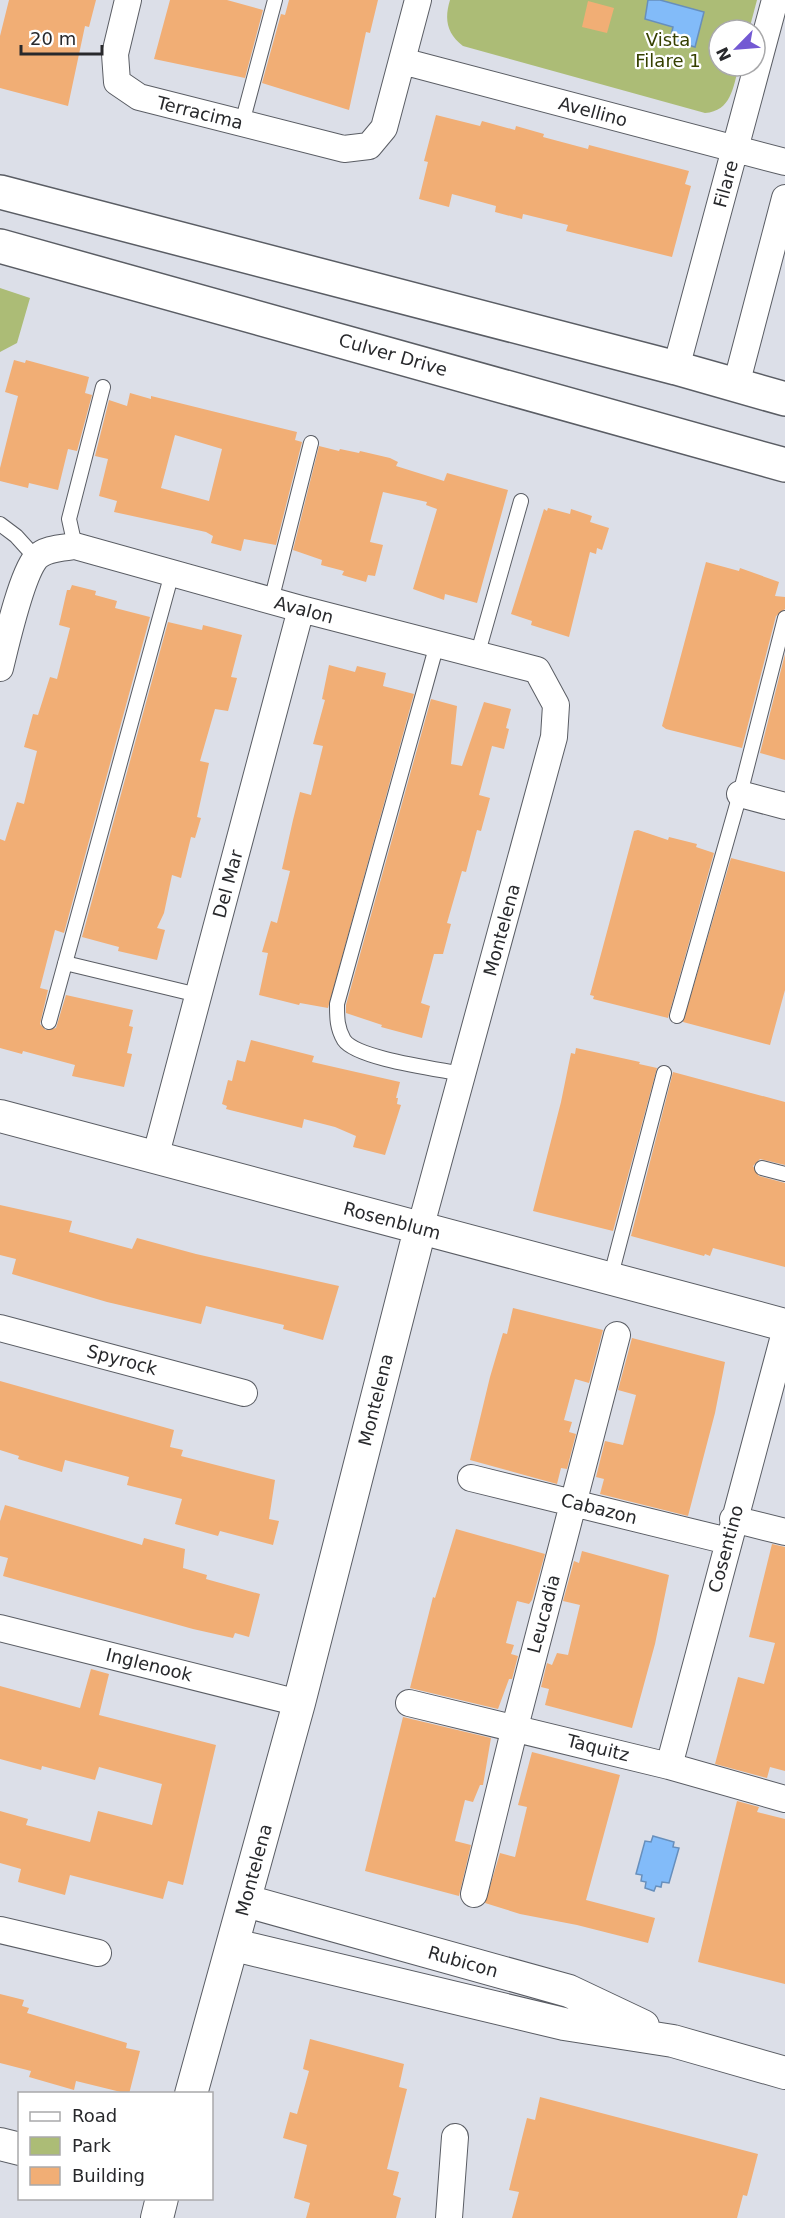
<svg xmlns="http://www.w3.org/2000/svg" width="785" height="2218" font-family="'DejaVu Sans',sans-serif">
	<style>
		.green { fill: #acbc76 }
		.water { fill: #82bbf9; stroke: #678fbc; stroke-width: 1.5 }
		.building { fill: #f1ae75; fill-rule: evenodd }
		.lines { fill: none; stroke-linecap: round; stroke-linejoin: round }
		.service-casing { stroke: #5a5d64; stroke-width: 16 }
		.minor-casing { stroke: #5a5d64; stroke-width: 28 }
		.tertiary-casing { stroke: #5a5d64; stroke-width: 34 }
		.primary-casing { stroke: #5a5d64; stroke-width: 36 }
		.service { stroke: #fff; stroke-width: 14 }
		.minor { stroke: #fff; stroke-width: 26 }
		.tertiary { stroke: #fff; stroke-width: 32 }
		.primary { stroke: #fff; stroke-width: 33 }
		.labels { text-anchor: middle; stroke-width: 4.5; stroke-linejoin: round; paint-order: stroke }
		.park-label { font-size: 18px; fill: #364000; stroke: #fff }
		.street-label { font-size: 18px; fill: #28292c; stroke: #fff }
	</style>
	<rect width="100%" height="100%" fill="#dcdfe8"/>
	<!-- green -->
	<path class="green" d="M450,0H757L749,30H719V66H739C733,88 731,111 705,113L463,46C447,33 444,20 450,0Z
		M0,288L30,298L17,343L0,352Z"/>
	<!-- water -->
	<path class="water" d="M648,0H660L704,12L695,47L670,40L673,27L645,19Z
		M653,1836L674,1842L673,1847L679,1848L669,1883L662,1882L661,1887L656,1886L654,1891L645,1888L646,1882L641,1881L642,1875L636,1874L645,1841L651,1842Z"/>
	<!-- building -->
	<path class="building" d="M9,0H96L89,27L85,26L68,106L0,88V36Z
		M170,0H227L263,10L245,78L154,59Z
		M289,0H378L370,33L366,32L349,110L262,83L281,14L285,15Z
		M588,1L614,8L607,33L582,27Z
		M436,115L480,126L482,121L515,130L516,126L544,134L543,137L588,149L589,145L689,171L685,184L691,186L672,257L566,231L568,225L523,214L522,219L495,212L496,206L452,194L449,207L419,199L428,162L424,161Z
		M14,360L25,363L26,360L89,377L85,393L92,395L77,451L68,449L58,490L29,483L28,488L0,481V468L18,396L5,392Z
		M130,393L151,399V396L297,432L295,440L302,442L276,545L244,539L241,551L211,543L213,536L206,532L114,512L117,501L99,496L108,459L95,456L109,400L127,406ZM175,435L222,449L209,501L161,488Z
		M319,446L339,451L340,449L359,453L360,451L390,458L398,462L396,466L444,481L447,473L508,490L477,603L445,594L444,600L413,589L437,509L426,505L427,502L383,492L370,542L383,545L375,576L368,575L366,582L342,575L344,571L321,565L322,560L293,550Z
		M548,508L570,514L571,509L592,516L590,522L609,528L602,550L597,548L596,554L590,552L569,637L531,625L532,621L511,614L544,509L547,511Z
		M706,562L739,571L740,568L779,582L775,596L785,597V609L776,616L742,748L666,729L662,726Z
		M72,585L96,591L95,595L117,601L115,608L150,617L64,933L55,930L40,988L48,990L40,1024L46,1030L56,1028L66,995L133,1010L129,1026L133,1027L127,1053L132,1054L124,1087L72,1076L75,1065L23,1051L22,1054L0,1048V839L5,841L17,802L24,804L37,751L24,747L33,714L38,715L50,677L57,679L70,628L59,625L67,590H70Z
		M168,622L202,630L203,625L242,635L231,677L237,678L228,711L215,709L200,761L209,763L197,817L201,818L195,838L191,837L181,878L172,875L164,913L157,928L165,930L157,960L118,951L119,947L82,937Z
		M785,654V760L760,753Z
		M329,665L355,672L357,666L386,673L383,686L414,694L328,1008L300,1003L299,1005L259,995L268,953L262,952L271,921L277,923L290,871L282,869L293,820L300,792L311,795L323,746L313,744L325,700L322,699Z
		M431,699L457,706L451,764L462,766L484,702L511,709L506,728L509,729L504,749L492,746L479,795L490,798L481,831L477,830L466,872L462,871L447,923L451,924L443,954H434L421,1003L430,1006L422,1038L381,1027L382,1025L346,1013V1005Z
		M638,830L668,840L669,837L697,844L696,847L714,853L668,1018L593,999L594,996L590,995L634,831Z
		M731,858L785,872V990L770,1045L683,1022Z
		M251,1040L314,1056L312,1062L400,1082L396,1098H398L397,1104L401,1105L385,1155L353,1147L356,1136L335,1127L304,1119L302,1128L226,1109L227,1106L222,1104L228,1080L232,1081L237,1060L245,1062Z
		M576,1048L640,1062L639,1064L657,1068L613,1231L533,1211L561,1102L571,1053L575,1054Z
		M673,1072L785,1102V1165L760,1159L753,1166L759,1176L785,1183V1267L713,1248L710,1256L705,1254L704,1256L631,1236Z
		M0,1205L72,1221L69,1232L132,1249L137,1238L196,1254L339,1286L323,1340L283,1329L284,1325L206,1306L201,1324L107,1302L12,1274L16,1259L0,1255Z
		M513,1308L603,1330L589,1383L575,1379L564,1420L572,1422L569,1432L576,1434L567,1469L561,1468L557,1484L470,1460L490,1377L503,1333L507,1334Z
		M632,1338L725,1362L715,1413L688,1516L600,1494L604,1479L596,1477L605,1441L623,1445L636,1395L618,1390Z
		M0,1381L174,1430L170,1447L183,1450L181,1456L275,1480L269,1519L279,1521L273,1545L220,1531L218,1536L175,1524L182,1499L127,1485L129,1477L65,1460L62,1472L18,1459L19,1456L0,1450Z
		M5,1505L142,1545L144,1538L185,1549L183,1568L207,1575L206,1579L260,1594L249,1637L235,1633L233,1638L193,1629L3,1576L8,1558L0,1556V1521Z
		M456,1529L545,1554L532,1600L529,1604L517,1601L506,1643L514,1645L511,1654L518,1656L512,1679H509L498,1709L410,1688L433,1597L435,1598Z
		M772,1544L785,1547V1771L770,1767L767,1778L715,1764L738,1677L764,1684L775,1643L749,1637Z
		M582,1551L669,1575L655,1644L632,1728L545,1705L549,1689L541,1687L547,1663L552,1665L557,1653L568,1655L580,1605L563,1601L574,1561L579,1563Z
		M91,1669L109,1674L99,1715L216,1745L183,1885L168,1881L163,1899L70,1875L65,1895L18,1882L21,1869L0,1863V1811L28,1819L26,1825L90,1842L98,1811L152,1825L162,1784L99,1767L95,1780L42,1766L41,1770L0,1759V1686L80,1708Z
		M403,1717L491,1738L483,1785H480L473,1802L465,1800L455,1841L471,1845L459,1896L365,1871Z
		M532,1752L620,1775L586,1900L655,1918L648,1943L577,1925L520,1914L485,1903L500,1853L515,1857L527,1807L518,1805Z
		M737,1801L759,1807L757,1812L785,1819V1984L698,1962Z
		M0,1994L24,2000L22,2006L29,2008L27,2013L127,2043L126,2048L140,2051L129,2094L76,2081L74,2090L29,2077L31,2071L0,2063Z
		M310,2039L404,2064L399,2087L407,2089L387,2169L399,2172L393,2195L401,2198L396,2218H306L310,2203L294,2198L307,2145L283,2138L290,2112L297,2114L309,2071L303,2069Z
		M540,2097L758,2154L747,2196L743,2195L737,2218H512L519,2192L509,2190L527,2118L535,2120Z"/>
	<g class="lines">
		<defs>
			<path id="service" d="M242,123L275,0
				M0,524L16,536L36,558
				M75,546L69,519L103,387
				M271,601L311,443
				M437,644L337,1004C337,1018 337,1028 344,1040C357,1059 439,1069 463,1074
				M477,656L521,501
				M65,963L198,995
				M677,1016L740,794L785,618
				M49,1022L172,573
				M762,1168L785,1174
				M610,1279L664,1073"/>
			<path id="minor" d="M128,0L115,54L117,82L139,97L344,149L369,146L384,128L418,0
				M402,61L785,162
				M676,368L775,0
				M736,385L785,198
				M0,668C6,644 21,576 36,558C45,548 63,548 75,546L301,609L537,670L556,705L554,737L420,1229
				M740,794L785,806
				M155,1158L301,609
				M0,1328L244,1393
				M471,1478L728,1541
				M733,1519L785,1532
				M0,1628L299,1703
				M409,1703L669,1766L785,1799
				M669,1766L785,1332
				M474,1894L515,1727L617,1335
				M0,1930L98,1953
				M449,2218L455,2137"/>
			<path id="tertiary" d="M0,1116L785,1325
				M246,1901L569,1991L643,2026
				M234,1945L564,2024L673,2041L785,2073
				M191,2094L299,1703L420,1229
				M0,2144L20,2149
				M157,2218L162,2198"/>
			<path id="primary" d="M0,192L676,368L785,399
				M0,246L785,465"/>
		</defs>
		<!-- service casing -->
		<use href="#service" class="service-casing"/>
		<!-- minor casing -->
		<use href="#minor" class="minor-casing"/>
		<!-- tertiary casing -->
		<use href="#tertiary" class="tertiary-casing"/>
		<!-- primary casing -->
		<use href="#primary" class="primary-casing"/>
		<!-- service -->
		<use href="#service" class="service"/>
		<!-- minor -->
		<use href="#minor" class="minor"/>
		<!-- tertiary -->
		<use href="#tertiary" class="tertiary"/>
		<!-- primary -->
		<use href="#primary" class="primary"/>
	</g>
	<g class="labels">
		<!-- park labels -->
		<g class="park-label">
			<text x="668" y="46">Vista<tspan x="668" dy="21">Filare 1</tspan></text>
		</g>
		<!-- street labels -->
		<g class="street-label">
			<text transform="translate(593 112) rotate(15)" y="6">Avellino</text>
			<text transform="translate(200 113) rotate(14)" y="6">Terracima</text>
			<text transform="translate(726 184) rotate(-75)" y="6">Filare</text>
			<text transform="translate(393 355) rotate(16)" y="6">Culver Drive</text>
			<text transform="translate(304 610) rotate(15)" y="6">Avalon</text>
			<text transform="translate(228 884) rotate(-75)" y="6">Del Mar</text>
			<text transform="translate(502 930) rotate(-75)" y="6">Montelena</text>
			<text transform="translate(392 1221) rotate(15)" y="6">Rosenblum</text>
			<text transform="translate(122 1360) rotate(15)" y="6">Spyrock</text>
			<text transform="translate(376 1400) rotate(-76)" y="6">Montelena</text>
			<text transform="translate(599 1509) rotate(14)" y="6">Cabazon</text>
			<text transform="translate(726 1549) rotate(-75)" y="6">Cosentino</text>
			<text transform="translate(544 1614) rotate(-75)" y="6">Leucadia</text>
			<text transform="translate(149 1665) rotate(14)" y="6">Inglenook</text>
			<text transform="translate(598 1748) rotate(14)" y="6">Taquitz</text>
			<text transform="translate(254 1870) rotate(-75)" y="6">Montelena</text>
			<text transform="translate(463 1962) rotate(16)" y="6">Rubicon</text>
		</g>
	</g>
	<!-- legend -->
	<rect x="18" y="2092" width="195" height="108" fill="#ffffff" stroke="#a9a9ab" stroke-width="1.5"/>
	<rect x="30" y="2112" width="30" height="9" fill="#ffffff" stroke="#a9a9ab" stroke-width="1.5"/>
	<text x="72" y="2122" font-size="18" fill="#28292c">Road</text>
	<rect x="30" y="2137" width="30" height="18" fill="#acbc76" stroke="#a9a9ab" stroke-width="1.5"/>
	<text x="72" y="2152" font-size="18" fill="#28292c">Park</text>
	<rect x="30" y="2167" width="30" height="18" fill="#f1ae75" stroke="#a9a9ab" stroke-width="1.5"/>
	<text x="72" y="2182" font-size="18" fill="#28292c">Building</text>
	<!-- north arrow -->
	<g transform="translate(737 48) rotate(245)"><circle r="28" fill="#ffffff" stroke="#a9a9ab" stroke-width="1.5"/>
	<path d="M0-4.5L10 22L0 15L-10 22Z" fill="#7359d3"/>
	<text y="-9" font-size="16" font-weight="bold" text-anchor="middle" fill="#28292c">N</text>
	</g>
	<!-- scale -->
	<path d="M21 45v9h81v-9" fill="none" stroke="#28292c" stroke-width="3"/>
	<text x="30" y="45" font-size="18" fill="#28292c" stroke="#ffffff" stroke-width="4.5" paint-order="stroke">20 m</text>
</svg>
